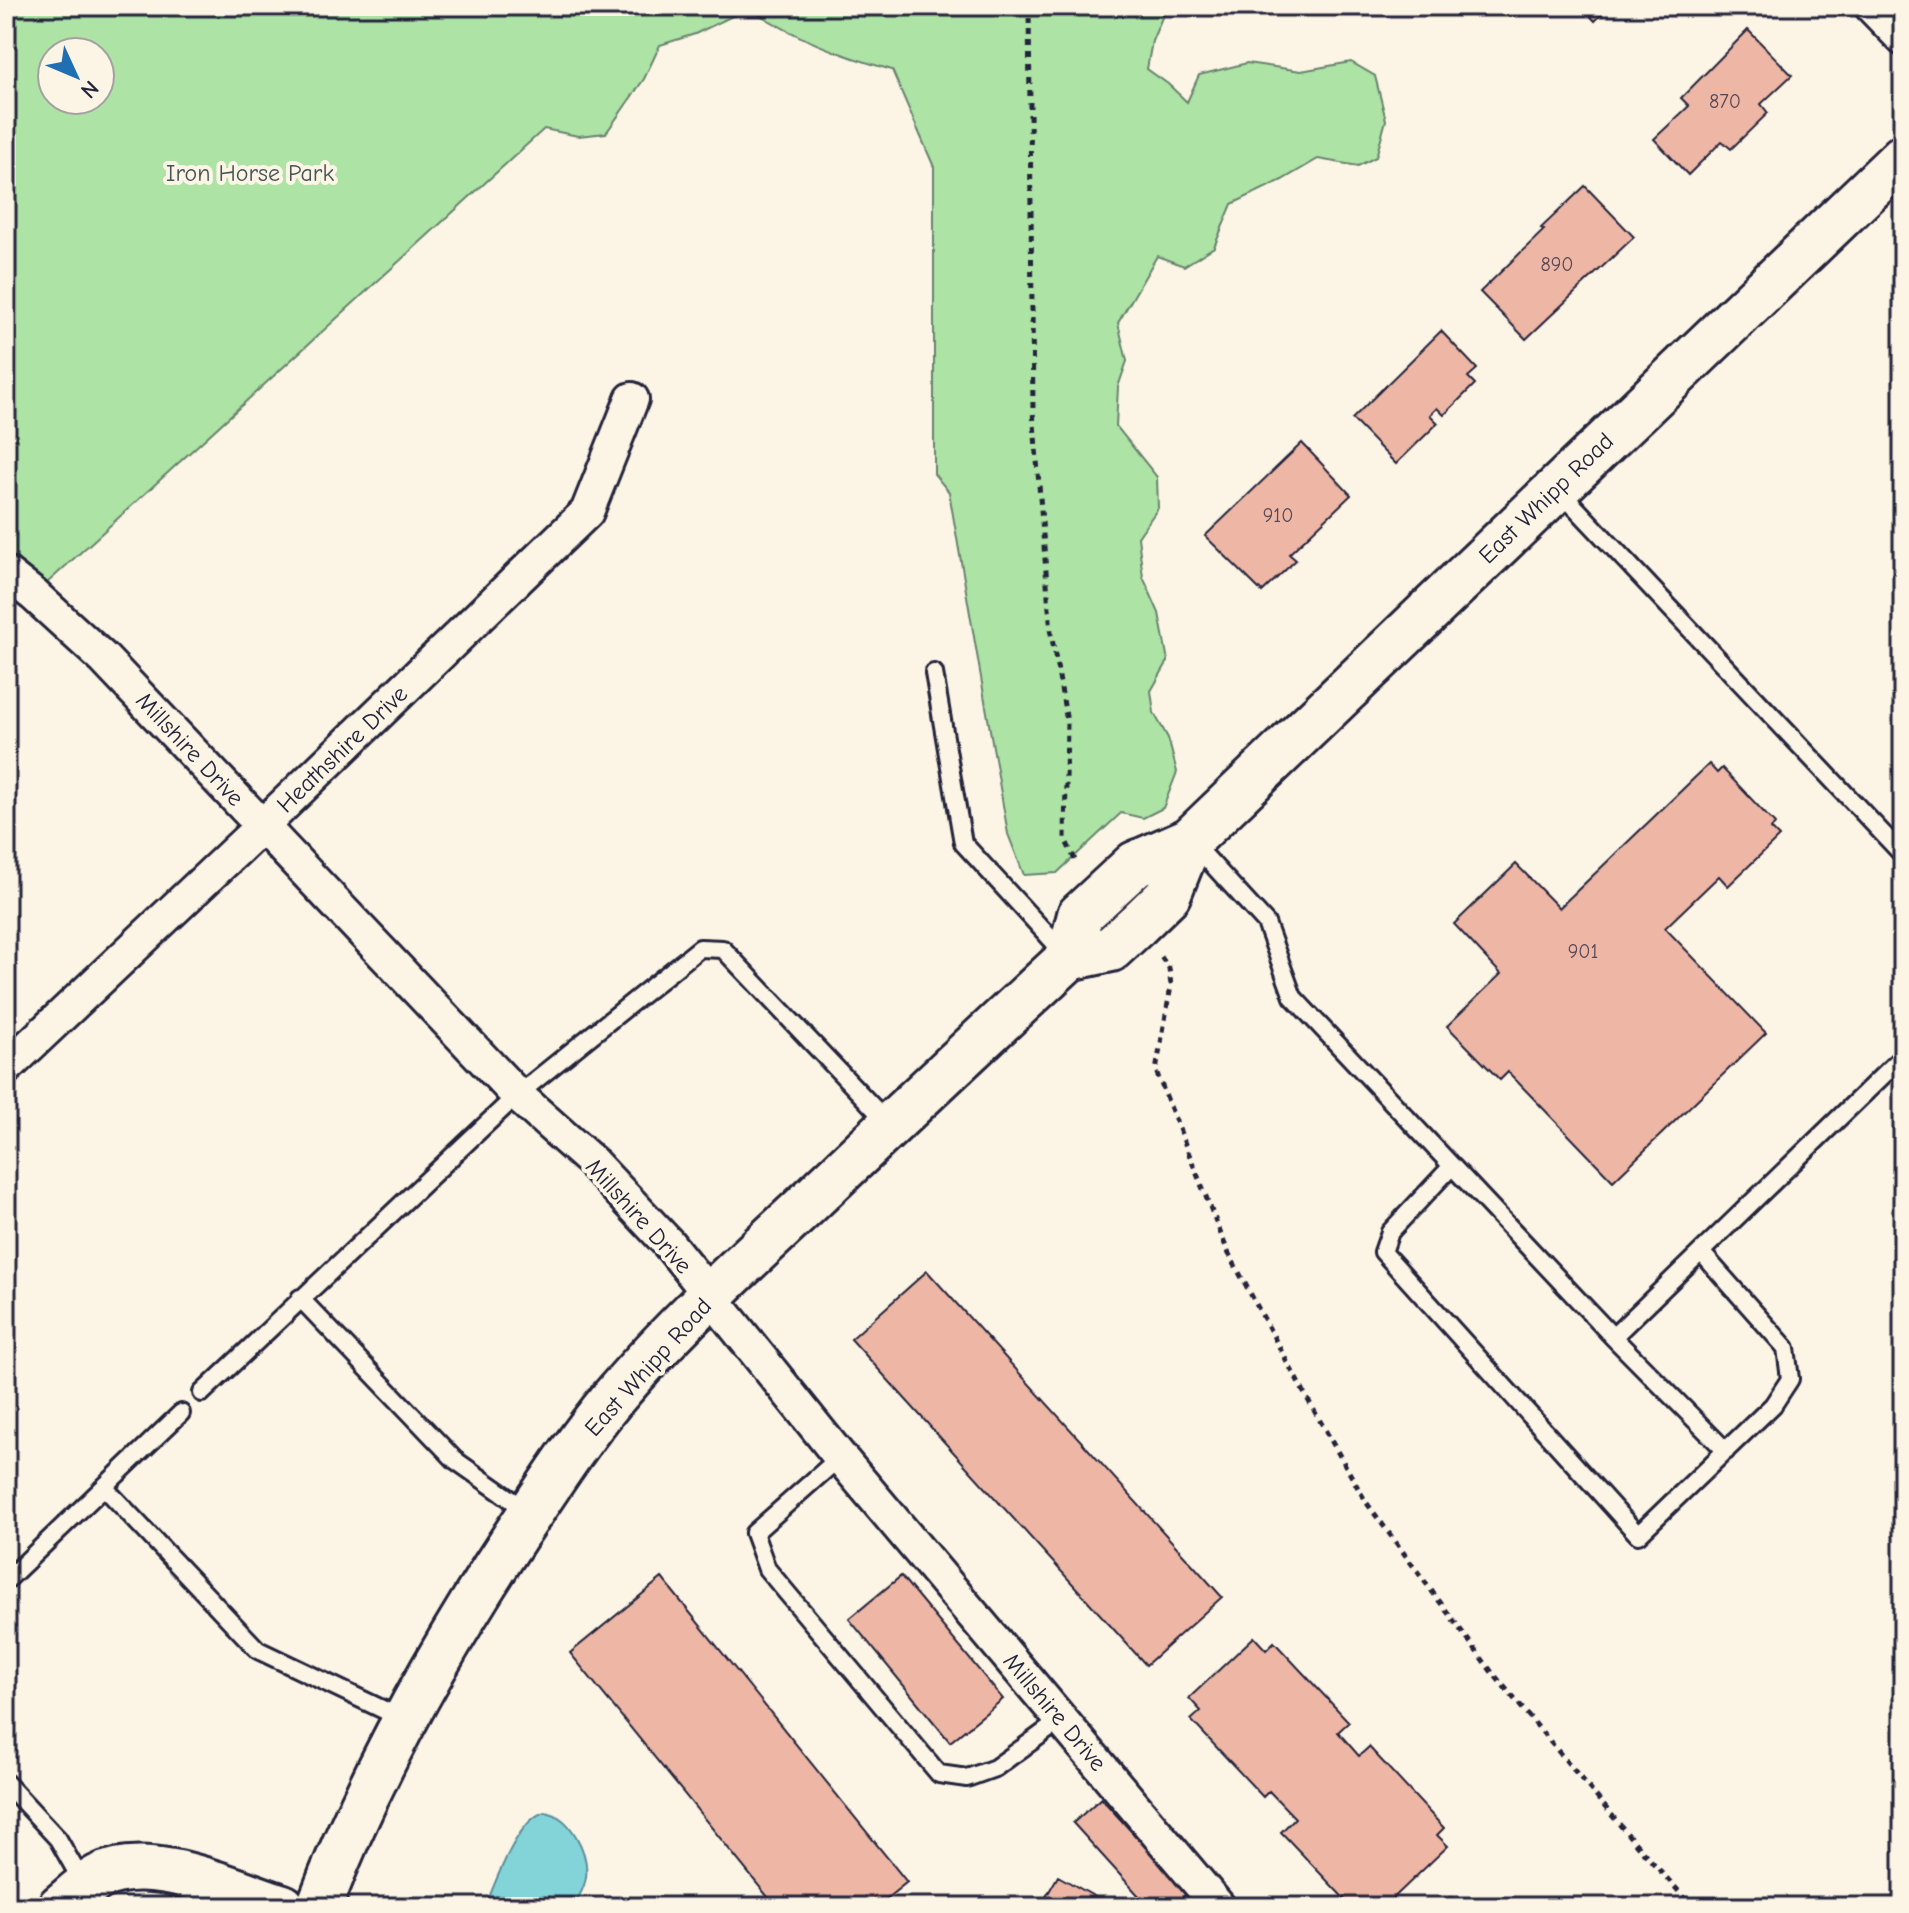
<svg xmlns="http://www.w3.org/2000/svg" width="1909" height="1913" font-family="'Comic Neue',sans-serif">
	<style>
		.green { fill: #ade3a5; stroke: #688270; stroke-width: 2; fill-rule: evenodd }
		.water { fill: #83d4d9; stroke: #5c8d9a; stroke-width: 2 }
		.building { fill: #eeb6a5; stroke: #22223b; stroke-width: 2 }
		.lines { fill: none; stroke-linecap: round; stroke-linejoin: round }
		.lane-casing { stroke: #22223b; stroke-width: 22 }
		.street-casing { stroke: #22223b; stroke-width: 38 }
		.secondary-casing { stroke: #22223b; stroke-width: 50 }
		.path { stroke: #22223b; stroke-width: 5; stroke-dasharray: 6 6; stroke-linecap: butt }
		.lane { stroke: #fcf5e5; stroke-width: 16 }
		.street { stroke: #fcf5e5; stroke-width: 32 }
		.secondary { stroke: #fcf5e5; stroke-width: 44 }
		.labels { text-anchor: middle; stroke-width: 8; stroke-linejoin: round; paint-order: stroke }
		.number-label { font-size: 20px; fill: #554756 }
		.park-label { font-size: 24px; fill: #455256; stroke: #fcf5e5 }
		.street-label { font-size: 24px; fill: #22223b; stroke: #fcf5e5 }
	</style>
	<rect width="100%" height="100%" fill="#fcf5e5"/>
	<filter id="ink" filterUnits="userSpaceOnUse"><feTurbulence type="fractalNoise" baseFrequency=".0125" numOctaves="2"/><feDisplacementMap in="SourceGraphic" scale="16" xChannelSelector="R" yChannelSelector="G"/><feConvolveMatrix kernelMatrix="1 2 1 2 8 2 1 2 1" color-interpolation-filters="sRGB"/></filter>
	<g filter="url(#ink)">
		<!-- green -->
		<path class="green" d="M6,6H1189L1163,15L1152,41L1147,69L1168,84L1187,102L1199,75L1247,63L1301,71L1351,62L1375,76L1386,120L1376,157L1358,166L1318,159L1282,180L1232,204L1214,247L1184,266L1157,256L1118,323L1127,361L1118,387L1116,426L1157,477L1158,508L1138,537L1143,577L1159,613L1168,661L1151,691L1154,713L1168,738L1177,772L1163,808L1143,818L1121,813L1057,873L1024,875L1008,834L949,492L934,474V167L892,70C839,55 795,38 749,8L695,34L660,45L644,79L606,133L578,136L544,129L34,595L6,573ZM52,52H100V100H52Z"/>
		<!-- water -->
		<path class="water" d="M545,1812C571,1816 589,1853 586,1877C585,1888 578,1897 574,1907H485C496,1882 517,1819 545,1812Z"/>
		<!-- building -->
		<path class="building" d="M1581,6H1610L1595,21Z
			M1748,30L1792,75L1761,104L1768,113L1731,149L1722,141L1688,175L1654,139L1689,106L1681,98Z
			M1585,186L1634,237L1526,339L1480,292L1544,230L1541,228Z
			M1441,331L1477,369L1468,377L1475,384L1444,415L1437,408L1430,415L1438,423L1396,464L1352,419Z
			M1302,443L1351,495L1289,554L1296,560L1262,592L1205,536Z
			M1709,764L1717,773L1722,768L1775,824L1771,829L1779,837L1728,886L1719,876L1665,928L1766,1033L1613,1181L1508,1072L1500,1080L1447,1026L1501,974L1454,924L1516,864L1559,908Z
			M927,1271L1222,1597L1146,1665L851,1339Z
			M901,1576L1003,1699L950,1742L849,1619Z
			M662,1578L907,1882L876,1907H776L570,1653Z
			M1254,1637L1266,1650L1274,1642L1349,1722L1338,1732L1359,1756L1369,1747L1444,1828L1437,1835L1448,1846L1384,1907H1375L1369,1901L1362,1907H1352L1281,1832L1295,1818L1269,1791L1263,1797L1191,1720L1201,1711L1189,1698Z
			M1101,1798L1187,1893L1172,1907H1149L1073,1823Z
			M1058,1876L1113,1907H1040Z
			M1450,1897L1489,1907H1447Z"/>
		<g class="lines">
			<defs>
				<path id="lane" d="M1558,489L1903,855
					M934,673L963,843L1064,953
					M1192,842L1266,923L1293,997L1613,1337L1903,1056
					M1452,1166L1390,1232L1383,1252L1638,1535L1773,1405L1790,1379L1786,1348L1701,1252
					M300,1298L455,1460L529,1512
					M1613,1337L1726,1451
					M202,1393L517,1095L700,948L723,949L889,1124
					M840,1457L754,1533L767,1569L939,1774L967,1778L995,1768L1061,1720
					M104,1487L258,1650L405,1720
					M6,1581L181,1413
					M6,1783L58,1839L84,1885"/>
				<path id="street" d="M1871,6L1903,39
					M6,573L34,595L104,659L517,1095L591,1161L668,1243L840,1457L1219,1907
					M6,1068L262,826L587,512L632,399"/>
				<path id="secondary" d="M1069,958L1080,915L1135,864L1190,840L1903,157
					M60,1907C72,1897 84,1885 99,1877C151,1851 232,1891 283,1907
					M319,1907C369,1775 440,1650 517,1533C548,1487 578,1440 613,1398C671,1329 739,1268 805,1206C892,1123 980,1040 1069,958L1111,949L1137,925L1168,895L1190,840"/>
			</defs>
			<!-- lane casing -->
			<use href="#lane" class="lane-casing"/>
			<!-- street casing -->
			<use href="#street" class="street-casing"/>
			<!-- secondary casing -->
			<use href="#secondary" class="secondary-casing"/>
			<!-- path -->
			<path class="path" d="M1029,6L1033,411L1051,633L1067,722L1065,839L1077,864
				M1161,957L1169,968L1171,986L1156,1071L1228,1252L1298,1382L1366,1502L1491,1671L1636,1844L1693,1907"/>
			<!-- lane -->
			<use href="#lane" class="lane"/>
			<!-- street -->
			<use href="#street" class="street"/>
			<!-- secondary -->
			<use href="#secondary" class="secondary"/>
		</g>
	</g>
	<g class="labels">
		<!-- number labels -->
		<g class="number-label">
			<text x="1725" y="108">870</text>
			<text x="1557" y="271">890</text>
			<text x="1278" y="522">910</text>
			<text x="1583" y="958">901</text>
		</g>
		<!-- park labels -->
		<g class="park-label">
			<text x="250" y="181">Iron Horse Park</text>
		</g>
		<!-- street labels -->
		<g class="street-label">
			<text transform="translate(1546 498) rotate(-44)" y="8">East Whipp Road</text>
			<text transform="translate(190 749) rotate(47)" y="8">Millshire Drive</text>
			<text transform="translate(342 749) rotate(-44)" y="8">Heathshire Drive</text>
			<text transform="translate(639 1216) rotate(48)" y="8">Millshire Drive</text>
			<text transform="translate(648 1367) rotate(-48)" y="8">East Whipp Road</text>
			<text transform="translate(1055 1712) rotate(50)" y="8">Millshire Drive</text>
		</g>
	</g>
	<!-- margin -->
	<rect width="1909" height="1913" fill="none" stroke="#fcf5e5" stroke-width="32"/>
	<rect x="16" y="16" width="1877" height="1881" fill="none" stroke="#22223b" stroke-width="3" filter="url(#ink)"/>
	<!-- north arrow -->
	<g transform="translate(76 76) rotate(134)"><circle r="38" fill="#fcf5e5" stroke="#a5a1a1" stroke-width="2"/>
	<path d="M0-6L14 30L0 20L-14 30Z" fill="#1f6fb2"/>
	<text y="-12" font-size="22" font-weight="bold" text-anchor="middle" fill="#22223b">N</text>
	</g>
</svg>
